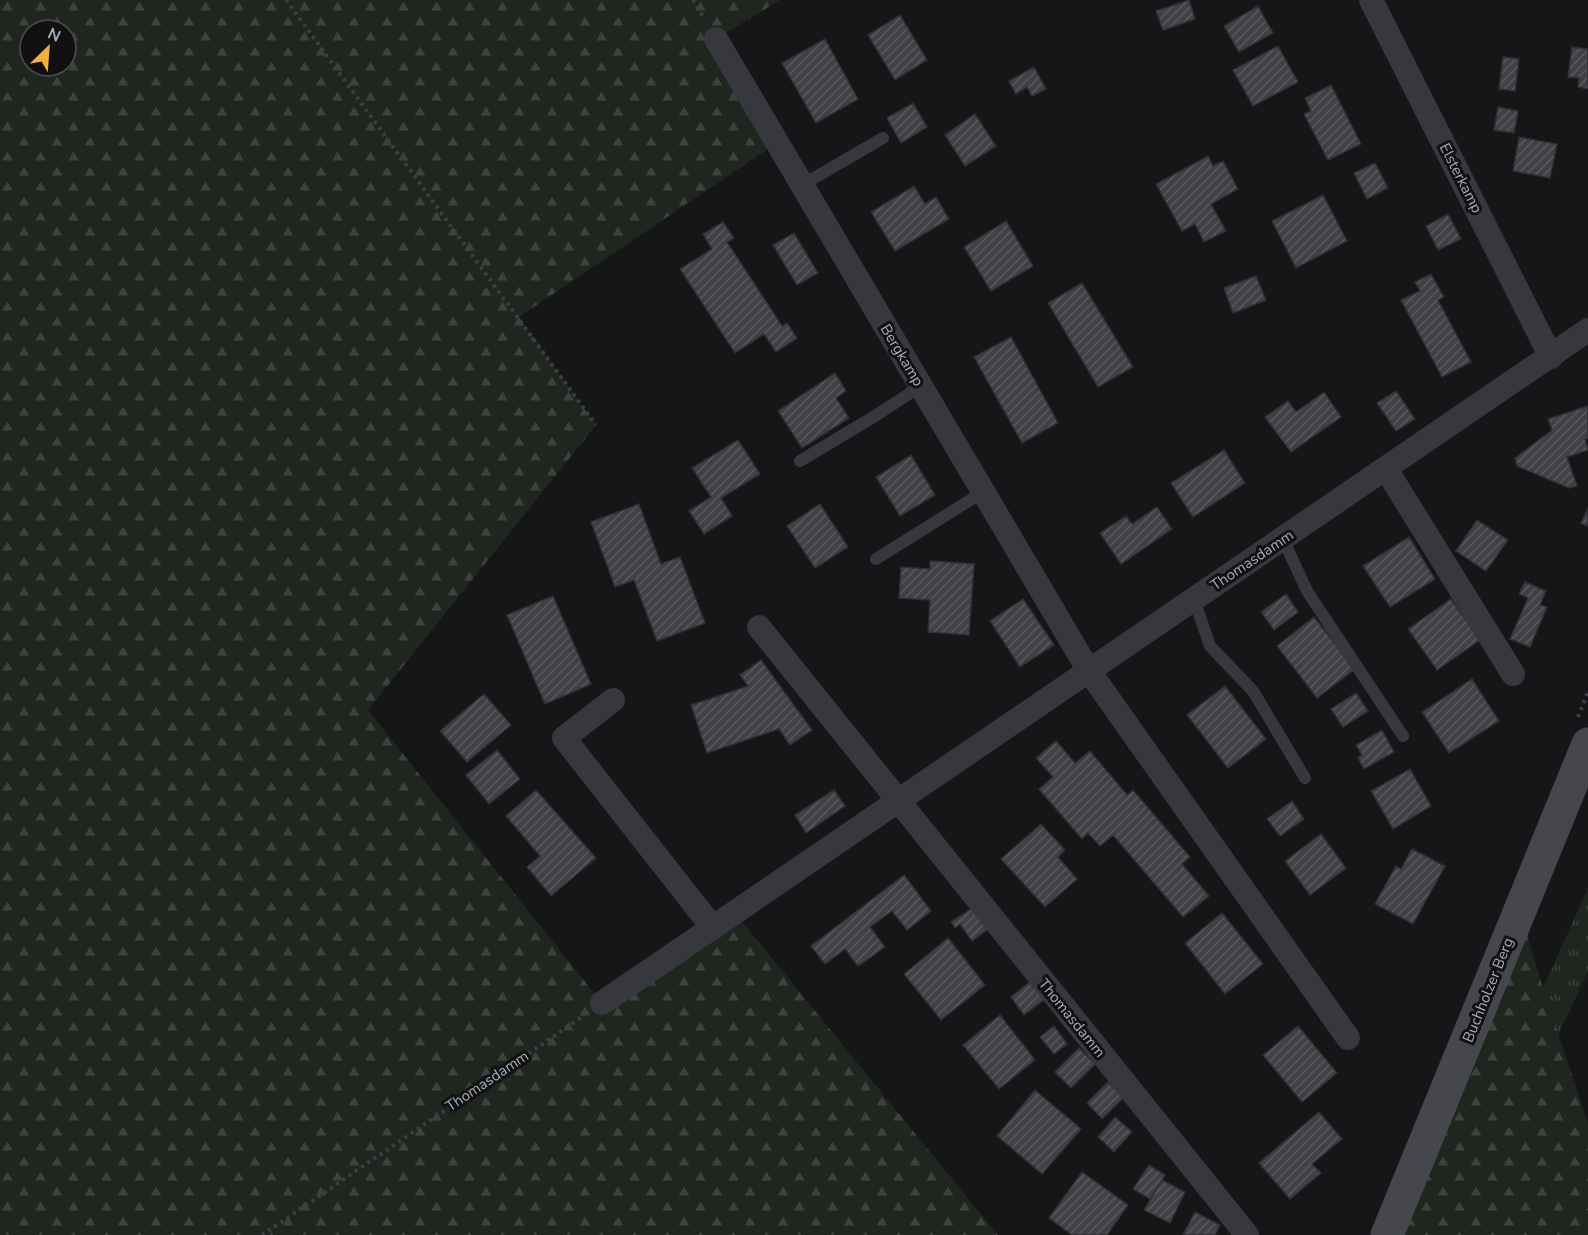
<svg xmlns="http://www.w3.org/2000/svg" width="1588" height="1235" font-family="'Nunito Sans',sans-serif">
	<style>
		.grass { fill: url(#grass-tufts) }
		.forest { fill: url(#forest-firs); fill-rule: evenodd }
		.building { fill: url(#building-hatch); stroke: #303034; stroke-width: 1.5 }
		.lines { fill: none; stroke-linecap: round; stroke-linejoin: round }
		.path { stroke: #3d3f44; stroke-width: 4; stroke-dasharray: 3 4.5; stroke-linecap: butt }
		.lane { stroke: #37383d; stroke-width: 12 }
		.street { stroke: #37383d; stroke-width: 24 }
		.secondary { stroke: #45474d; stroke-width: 33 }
		.labels { text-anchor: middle; stroke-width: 6; stroke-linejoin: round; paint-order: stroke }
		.street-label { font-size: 15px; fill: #a8adb8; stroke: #111113 }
	</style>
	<defs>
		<pattern id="grass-tufts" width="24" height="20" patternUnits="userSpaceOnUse" patternTransform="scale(1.5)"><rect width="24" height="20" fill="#1e261f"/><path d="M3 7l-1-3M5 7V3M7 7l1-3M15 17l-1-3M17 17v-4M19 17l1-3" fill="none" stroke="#3c433d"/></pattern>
		<pattern id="forest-firs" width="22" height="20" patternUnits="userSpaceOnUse" patternTransform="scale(1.5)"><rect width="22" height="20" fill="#1e261f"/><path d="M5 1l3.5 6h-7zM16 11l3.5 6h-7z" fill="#3c433d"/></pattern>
		<pattern id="building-hatch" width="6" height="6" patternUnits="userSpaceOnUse" patternTransform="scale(1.5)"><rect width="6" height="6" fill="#404145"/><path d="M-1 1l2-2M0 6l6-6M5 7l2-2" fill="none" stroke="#595a5e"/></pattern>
	</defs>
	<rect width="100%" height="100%" fill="#161618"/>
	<!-- grass -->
	<path class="grass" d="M1588,888V971L1558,1035L1543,988Z"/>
	<!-- forest -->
	<path class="forest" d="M0,0H780L716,39L777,143L519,317L596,425L368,710L602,1003L735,913L998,1235H0ZM30,30H66V66H30Z
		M1520,911L1543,988L1588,1123V1235H1387Z"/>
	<!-- building -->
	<path class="building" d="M1189,0L1195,19L1163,30L1156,11Z
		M1258,6L1273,33L1239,52L1224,26Z
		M900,15L927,60L895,80L868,35Z
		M825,39L858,99L816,123L782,63Z
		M1278,46L1298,82L1253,106L1233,70Z
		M1572,47L1588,49V89L1578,87L1579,78L1568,77Z
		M1503,57L1519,59L1515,91L1499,89Z
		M1034,67L1046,89L1032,96L1027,87L1016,94L1009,81Z
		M1331,85L1361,144L1328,160L1304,114L1311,111L1305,98Z
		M913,103L927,127L901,143L887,118Z
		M1498,107L1518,111L1514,133L1494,130Z
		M975,114L996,146L965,166L945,135Z
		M1519,137L1557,144L1550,178L1513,171Z
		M1208,156L1213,166L1223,161L1238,189L1211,204L1226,231L1204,242L1195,224L1182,231L1156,184Z
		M1375,163L1388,188L1367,199L1354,173Z
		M914,186L925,204L936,197L949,219L895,251L871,212Z
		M1323,195L1347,241L1296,268L1272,221Z
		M1448,214L1461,239L1438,250L1426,226Z
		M1006,221L1033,266L991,291L964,247Z
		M723,222L734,238L727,242L782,326L787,323L797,338L776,352L764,334L735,353L680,269L712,249L703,234Z
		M794,233L818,273L797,285L773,245Z
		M1431,274L1444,297L1438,300L1471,362L1442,377L1401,300L1420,291L1415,282Z
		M1256,276L1266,300L1233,313L1224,288Z
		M1082,283L1133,367L1098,387L1048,303Z
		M1011,337L1058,423L1022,443L974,357Z
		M835,373L846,391L836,398L849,418L802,448L778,411Z
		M1396,391L1415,419L1396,431L1377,403Z
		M1324,392L1341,417L1291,452L1265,417L1288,401L1296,412Z
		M1588,406V438L1585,439L1588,450L1567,457L1577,486L1569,488L1517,466L1515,458L1552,430L1548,419Z
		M738,440L760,474L721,498L732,516L704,534L689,511L711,497L692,468Z
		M1224,450L1245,483L1193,517L1171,483Z
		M911,455L935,495L900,516L876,477Z
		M639,504L661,564L680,557L705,623L657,641L634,580L615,587L591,522Z
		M820,504L848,547L815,568L787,526Z
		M1157,507L1172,529L1121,564L1100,533L1126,516L1132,524Z
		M1588,508V526L1581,523Z
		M1477,520L1508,540L1486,571L1456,551Z
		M1409,537L1435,579L1390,607L1363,566Z
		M930,561L974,564L969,635L928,632L930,600L899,598L901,567L930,569Z
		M1525,582L1546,591L1540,605L1547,607L1530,647L1510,639L1528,598L1519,594Z
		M1286,594L1298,612L1274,630L1261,612Z
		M553,596L591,684L545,704L507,615Z
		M1023,599L1054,645L1020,667L990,621Z
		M1451,599L1480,640L1437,670L1408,629Z
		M1314,617L1355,669L1317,698L1277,646Z
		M761,660L812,730L790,745L779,729L707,753L691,705L748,686L740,675Z
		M1472,679L1499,721L1449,753L1422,712Z
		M1225,686L1266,739L1228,768L1187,715Z
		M1356,693L1368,711L1343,727L1331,709Z
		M484,694L511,725L467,762L440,731Z
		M1382,730L1394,752L1364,769L1358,758L1362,755L1356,745Z
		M1056,741L1075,763L1090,751L1127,795L1133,790L1190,857L1182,864L1209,896L1183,917L1113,835L1100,846L1088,833L1082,839L1039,789L1053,777L1036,758Z
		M497,750L520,779L489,804L466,775Z
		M1410,769L1431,806L1393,829L1371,791Z
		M536,790L596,858L551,896L527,867L540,856L506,816Z
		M834,790L845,806L806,833L795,815Z
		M1292,801L1304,819L1280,836L1267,819Z
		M1041,824L1065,850L1058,857L1077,879L1045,907L1001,859Z
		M1321,834L1346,868L1310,895L1285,861Z
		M1412,849L1445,866L1413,924L1375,904L1396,866L1401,869Z
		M904,875L931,911L907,930L892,911L870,927L885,947L858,966L845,949L825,964L811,946Z
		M977,905L992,926L972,941L960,924L955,928L951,922Z
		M1222,913L1263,964L1225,994L1185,943Z
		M948,938L985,985L941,1020L904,974Z
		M1031,981L1045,999L1024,1015L1011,997Z
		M1000,1015L1035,1060L999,1089L963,1045Z
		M1054,1026L1067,1044L1054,1054L1040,1037Z
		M1298,1026L1337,1073L1302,1102L1263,1055Z
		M1079,1048L1095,1064L1071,1088L1055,1072Z
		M1108,1082L1124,1097L1102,1119L1087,1103Z
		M1035,1090L1081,1129L1042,1174L997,1136Z
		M1319,1112L1342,1139L1312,1164L1321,1173L1290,1199L1259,1163Z
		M1115,1117L1132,1132L1114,1152L1098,1137Z
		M1149,1165L1165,1175L1150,1199L1133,1189Z
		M1082,1172L1128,1205L1107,1235H1072L1049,1218Z
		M1162,1180L1185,1192L1170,1223L1144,1210Z
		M1195,1212L1220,1225L1215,1235H1183Z"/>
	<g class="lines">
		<!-- path -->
		<path class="path" d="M286,0L596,425
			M693,0L703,17
			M1578,717L1588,692
			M262,1235L582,1017"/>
		<!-- lane -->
		<path class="lane" d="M802,185L883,138
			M800,461L875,416L921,386
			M1283,539L1307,591L1403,736
			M876,559L983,492
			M1194,599L1210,646L1253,691L1305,778"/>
		<!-- street -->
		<path class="street" d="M1371,0L1551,357
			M716,39L1089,671L1348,1038
			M1386,469L1513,674
			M759,627L1247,1235
			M613,700L564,738L713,928
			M602,1003L1588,330"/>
		<!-- secondary -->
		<path class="secondary" d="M1387,1235L1588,744"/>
	</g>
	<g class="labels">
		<!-- street labels -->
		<g class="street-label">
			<text transform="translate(1461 178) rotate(63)" y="5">Elsterkamp</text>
			<text transform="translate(902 355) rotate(59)" y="5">Bergkamp</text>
			<text transform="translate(1252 560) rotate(-34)" y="5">Thomasdamm</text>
			<text transform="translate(1488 990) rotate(-68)" y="5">Buchholzer Berg</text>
			<text transform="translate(1072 1018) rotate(51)" y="5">Thomasdamm</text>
			<text transform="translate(487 1081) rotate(-34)" y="5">Thomasdamm</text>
		</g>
	</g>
	<!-- north arrow -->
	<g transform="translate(48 48) rotate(25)"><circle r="28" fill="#111113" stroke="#4d4f55" stroke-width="1.5"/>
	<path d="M0-4.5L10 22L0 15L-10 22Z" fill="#f2b134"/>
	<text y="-9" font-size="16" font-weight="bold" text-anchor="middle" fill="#a8adb8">N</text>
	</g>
</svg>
